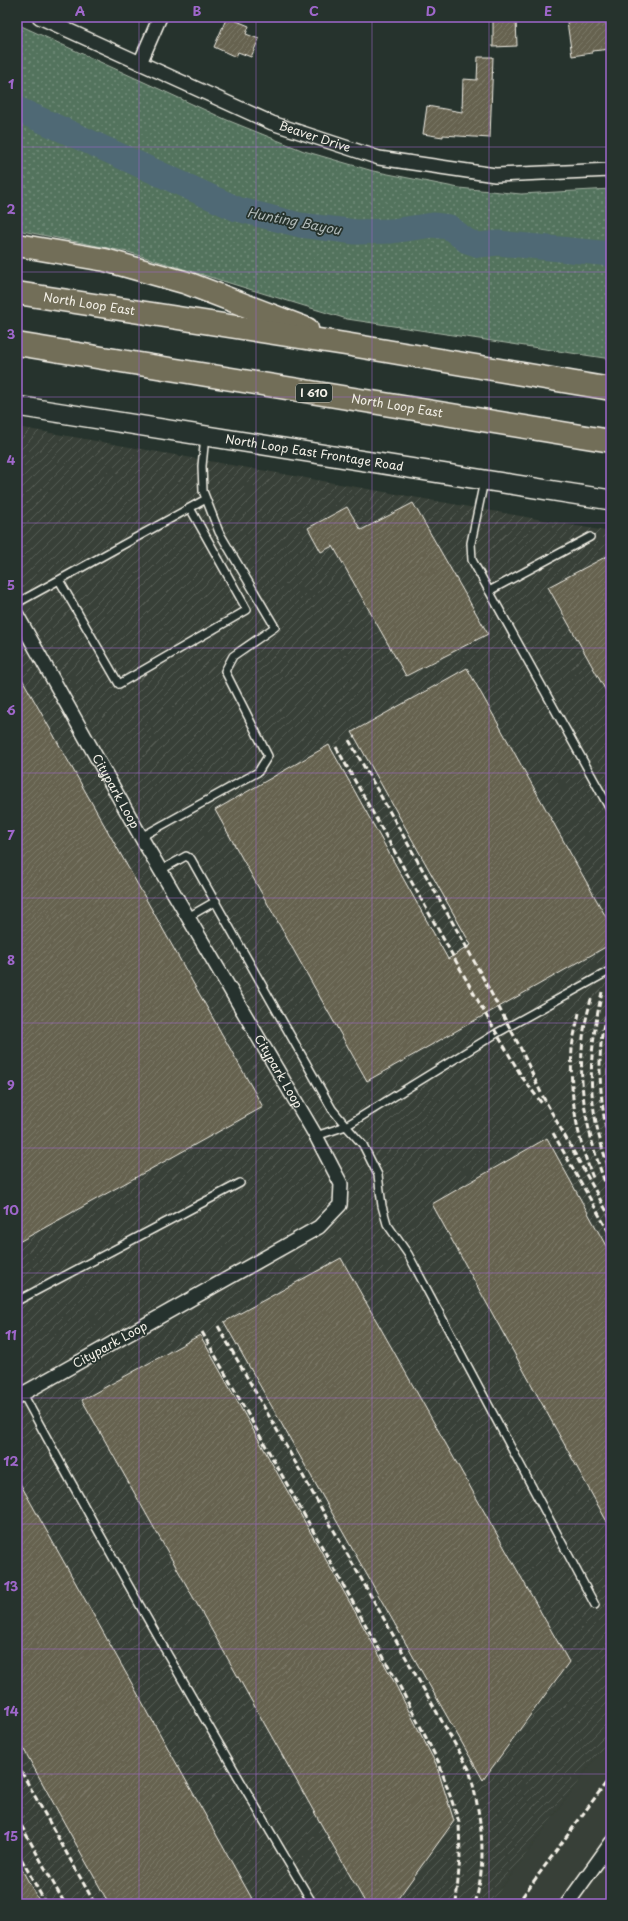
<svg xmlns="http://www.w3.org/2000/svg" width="628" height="1921" font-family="'Playpen Sans',sans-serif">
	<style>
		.built { fill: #394137 }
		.industrial { fill: url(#industrial-furrows) }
		.grass { fill: url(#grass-dots); stroke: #a3b2a2 }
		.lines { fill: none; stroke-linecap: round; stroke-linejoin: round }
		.river { stroke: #506975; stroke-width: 25 }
		.building { fill: url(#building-hatch); stroke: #f4f1e8 }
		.service-casing { stroke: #f4f1e8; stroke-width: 10 }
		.minor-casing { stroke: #f4f1e8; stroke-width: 16 }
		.secondary-casing { stroke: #f4f1e8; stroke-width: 22 }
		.motorway-casing { stroke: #f4f1e8; stroke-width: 25 }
		.service { stroke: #26332d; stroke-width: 7 }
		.minor { stroke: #26332d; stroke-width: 13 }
		.secondary { stroke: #26332d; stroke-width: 19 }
		.motorway { stroke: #726e59; stroke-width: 22 }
		.rail { stroke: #f4f1e8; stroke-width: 3; stroke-dasharray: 6 3; stroke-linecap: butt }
		.grid { fill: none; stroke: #9f67cb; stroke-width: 1; stroke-opacity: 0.55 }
		.labels { text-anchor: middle; stroke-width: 3.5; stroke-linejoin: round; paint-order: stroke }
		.shield { fill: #26332d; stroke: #b6b8b0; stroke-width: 1 }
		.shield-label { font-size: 11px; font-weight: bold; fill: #f4f1e8 }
		.street-label { font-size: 12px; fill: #f4f1e8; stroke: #26332d }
		.water-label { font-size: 13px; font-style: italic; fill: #b2bbba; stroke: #26332d }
		.neatline { fill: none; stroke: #9f67cb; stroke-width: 1.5 }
		.grid-label { font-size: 13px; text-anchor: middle; font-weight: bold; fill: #9f67cb }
	</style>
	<defs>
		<pattern id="industrial-furrows" width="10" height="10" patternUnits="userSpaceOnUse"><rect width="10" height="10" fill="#394137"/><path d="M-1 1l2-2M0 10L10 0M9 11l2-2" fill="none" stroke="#565d54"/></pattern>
		<pattern id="grass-dots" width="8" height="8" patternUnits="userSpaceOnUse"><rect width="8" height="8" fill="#52735d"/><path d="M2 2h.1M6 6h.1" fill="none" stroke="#748e7c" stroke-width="1.8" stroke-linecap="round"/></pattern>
		<pattern id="building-hatch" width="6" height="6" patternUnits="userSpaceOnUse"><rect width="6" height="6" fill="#66624f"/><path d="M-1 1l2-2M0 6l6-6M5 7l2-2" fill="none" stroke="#7c7968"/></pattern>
	</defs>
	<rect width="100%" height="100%" fill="#26332d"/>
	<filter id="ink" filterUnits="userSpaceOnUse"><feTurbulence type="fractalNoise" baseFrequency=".025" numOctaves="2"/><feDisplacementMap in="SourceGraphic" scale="8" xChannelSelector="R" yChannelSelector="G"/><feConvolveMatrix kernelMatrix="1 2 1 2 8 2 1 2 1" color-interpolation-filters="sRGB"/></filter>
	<g filter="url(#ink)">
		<!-- built -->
		<path class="built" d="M611,1736V1904H490Z"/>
		<!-- industrial -->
		<path class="industrial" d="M17,427L611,532V1736L490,1904H17Z"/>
		<!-- grass -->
		<path class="grass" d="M17,24L227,120L304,151L373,171L459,188L521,194L611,189V359L347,319L128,252L17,230Z"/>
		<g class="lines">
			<!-- river -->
			<path class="river" d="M17,109L237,209L300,225L356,232L392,231L433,225L449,227L467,241L479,245L498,243L611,254"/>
		</g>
		<!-- building -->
		<path class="building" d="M227,17L249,26L246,34L259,39L251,57L238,52L236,57L214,47Z
			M516,19L517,46L493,47V20Z
			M587,19L588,22L611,20V49L592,51V53L572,56L567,22Z
			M478,57H493L490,138L443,135V137L423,134L427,106L462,112L463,79L477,80Z
			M413,503L488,634L406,676L333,546L321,552L308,528L347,507L361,530Z
			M611,554V700L548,587Z
			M467,668L611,926V944L367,1081L215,810L329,745L448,959L471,945L352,732Z
			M17,670L263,1107L17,1243Z
			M547,1138L611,1255V1529L432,1204Z
			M341,1258L569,1662L483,1780L224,1322Z
			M200,1335L391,1676L436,1764L454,1821L394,1904H366L82,1400Z
			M17,1478L255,1904H109L17,1737Z
			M17,1861L41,1904H17Z"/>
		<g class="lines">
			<defs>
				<path id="service" d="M484,481L471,543L472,560L611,811
					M190,508L247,610L119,684L59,580L206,499
					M489,591L590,537
					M17,603L59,580
					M141,837L258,772L268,756L225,671L233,656L275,627L219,532L203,491L202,466L205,436
					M161,870L186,856L191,859L332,1109L346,1126L497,1033L611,970
					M188,917L216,901
					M316,1136L346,1126L363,1145L378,1175L382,1206L387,1224L408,1254L595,1605
					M17,1301L240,1183
					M23,1394C116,1566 213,1736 313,1904"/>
				<g id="minor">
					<path id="s1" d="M39,17L272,123L379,158L495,175L611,170"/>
					<path d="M140,63L160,17"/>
					<path id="s2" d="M17,615L141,837L316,1136L341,1184L340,1205L319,1227L17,1397"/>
					<path d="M567,1904L611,1843"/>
				</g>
				<g id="secondary">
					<path id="s3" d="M17,406L611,500"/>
				</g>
				<g id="motorway">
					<path d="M17,245L105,260L187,283L307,329"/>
					<path id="s4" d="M17,293L345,344L611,389"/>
					<path id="s5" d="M17,344L611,441"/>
				</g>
			</defs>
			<!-- service casing -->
			<use href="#service" class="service-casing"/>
			<!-- minor casing -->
			<use href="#minor" class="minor-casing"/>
			<!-- secondary casing -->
			<use href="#secondary" class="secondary-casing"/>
			<!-- motorway casing -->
			<use href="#motorway" class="motorway-casing"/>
			<!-- service -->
			<use href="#service" class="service"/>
			<!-- minor -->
			<use href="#minor" class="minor"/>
			<!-- secondary -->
			<use href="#secondary" class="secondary"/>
			<!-- motorway -->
			<use href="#motorway" class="motorway"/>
			<!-- rail -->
			<path class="rail" d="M349,740L467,948L520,1047L542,1095L611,1219
				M336,747L486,1015L522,1077L543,1105
				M602,992C587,1060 586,1107 611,1174
				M611,998C608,1010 604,1022 602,1034C597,1075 602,1113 611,1153
				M591,999C588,1012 584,1025 583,1038C577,1095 590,1145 611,1198
				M579,1013C577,1024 573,1037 572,1049C569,1093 577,1140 594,1180
				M611,1042L608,1072L611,1100
				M553,1133L611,1236
				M218,1326L469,1769C481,1815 488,1857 475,1904
				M202,1332L398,1683L439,1763L459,1822L460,1857L456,1904
				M17,1764L95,1904
				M17,1818L65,1904
				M17,1851L46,1904
				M517,1904L611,1776"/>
		</g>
	</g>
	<!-- grid -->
	<path class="grid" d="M139,17V1904M256,17V1904M372,17V1904M489,17V1904M17,147H611M17,272H611M17,397H611M17,523H611M17,648H611M17,773H611M17,898H611M17,1023H611M17,1148H611M17,1273H611M17,1398H611M17,1524H611M17,1649H611M17,1774H611"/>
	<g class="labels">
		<!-- shield labels -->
		<rect class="shield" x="296" y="384" width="36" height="18" rx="3"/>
		<g class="shield-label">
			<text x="314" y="397">I 610</text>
		</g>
		<!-- street labels -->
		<g class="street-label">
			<text dy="4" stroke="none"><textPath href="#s1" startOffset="301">Beaver Drive</textPath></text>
			<text dy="4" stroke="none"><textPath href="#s4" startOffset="73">North Loop East</textPath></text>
			<text dy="4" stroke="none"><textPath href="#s5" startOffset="385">North Loop East</textPath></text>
			<text dy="4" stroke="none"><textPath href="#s3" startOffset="301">North Loop East Frontage Road</textPath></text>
			<text dy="4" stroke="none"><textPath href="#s2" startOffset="202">Citypark Loop</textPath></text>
			<text dy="4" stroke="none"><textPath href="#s2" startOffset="526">Citypark Loop</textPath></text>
			<text transform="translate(110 1345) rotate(-29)" y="4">Citypark Loop</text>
		</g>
		<!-- water labels -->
		<g class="water-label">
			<text transform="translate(294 221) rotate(11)" y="5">Hunting Bayou</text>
		</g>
	</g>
	<!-- margin -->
	<rect width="628" height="1921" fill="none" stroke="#26332d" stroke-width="44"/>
	<rect x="22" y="22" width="584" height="1877" class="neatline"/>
	<g class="grid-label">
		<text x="80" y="16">A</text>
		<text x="197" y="16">B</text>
		<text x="314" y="16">C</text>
		<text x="431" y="16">D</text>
		<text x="548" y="16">E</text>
		<text x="11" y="89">1</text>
		<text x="11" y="214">2</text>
		<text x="11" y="339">3</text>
		<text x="11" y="465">4</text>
		<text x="11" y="590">5</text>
		<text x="11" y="715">6</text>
		<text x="11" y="840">7</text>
		<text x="11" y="965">8</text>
		<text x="11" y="1090">9</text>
		<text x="11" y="1215">10</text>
		<text x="11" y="1340">11</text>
		<text x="11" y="1466">12</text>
		<text x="11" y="1591">13</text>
		<text x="11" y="1716">14</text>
		<text x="11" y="1841">15</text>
	</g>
</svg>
